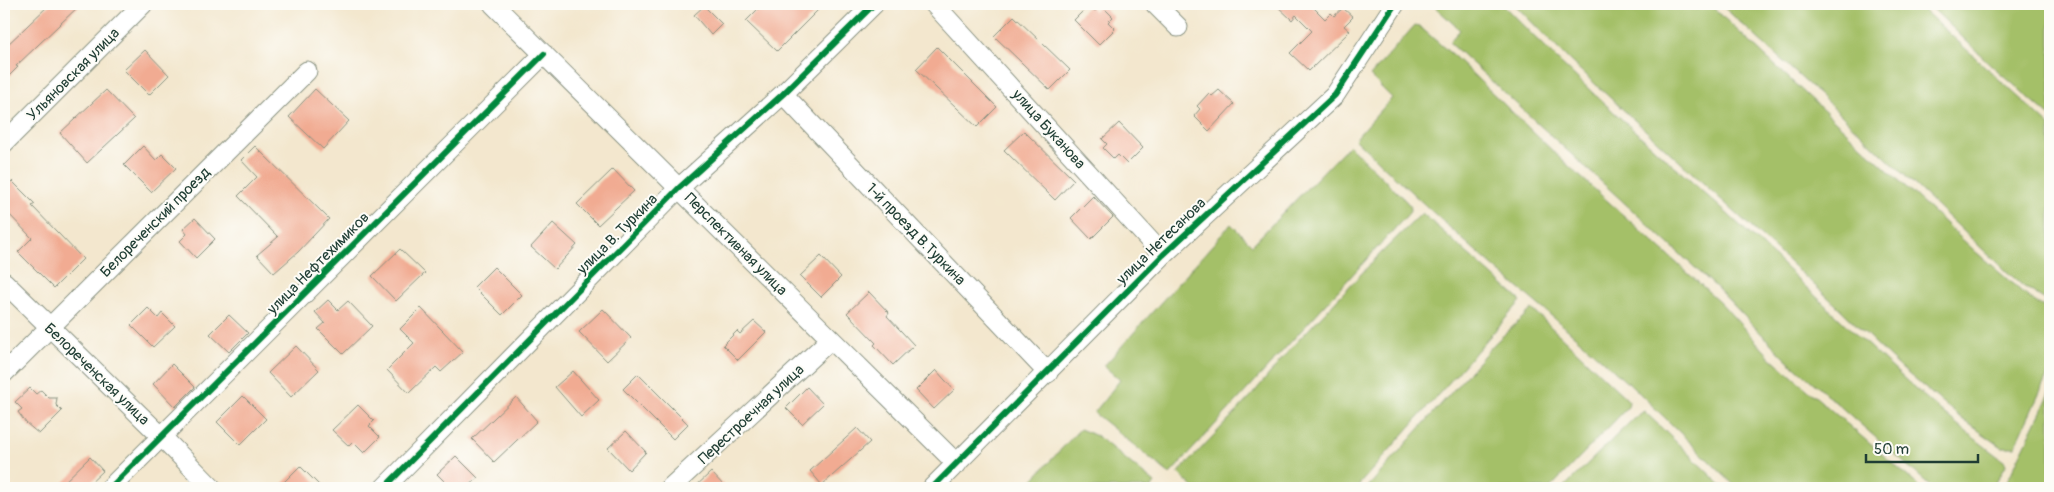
<svg xmlns="http://www.w3.org/2000/svg" width="2054" height="492" font-family="Pangolin,sans-serif">
	<style>
		.green { fill: #a4c067; stroke: #627e4e }
		.building { fill: #f1ab92 }
		.lines { fill: none; stroke-linecap: round; stroke-linejoin: round }
		.minor-casing { stroke: #899281; stroke-width: 21 }
		.minor { stroke: #fff; stroke-width: 19 }
		.cycleway-casing { stroke: #fdfcf7; stroke-width: 9 }
		.cycleway { stroke: #00873e; stroke-width: 6 }
		.labels { text-anchor: middle; stroke-width: 4; stroke-linejoin: round; paint-order: stroke }
		.street-label { font-size: 15px; fill: #1f3d34; stroke: #fdfcf7 }
	</style>
	<rect width="100%" height="100%" fill="#fdfcf7"/>
	<filter id="ink" filterUnits="userSpaceOnUse"><feTurbulence type="fractalNoise" baseFrequency=".02" numOctaves="2"/><feDisplacementMap in="SourceGraphic" scale="10" xChannelSelector="R" yChannelSelector="G"/><feConvolveMatrix kernelMatrix="1 2 1 2 8 2 1 2 1" color-interpolation-filters="sRGB"/></filter>
	<filter id="wash" filterUnits="userSpaceOnUse"><feTurbulence type="fractalNoise" baseFrequency=".0096" numOctaves="4" result="noise"/><feDisplacementMap in="SourceGraphic" scale="20" xChannelSelector="R" yChannelSelector="G"/><feGaussianBlur stdDeviation="1.12" result="paint"/><feColorMatrix in="noise" values="0 0 0 0 0 0 0 0 0 0 0 0 0 0 0 0 0 1.4 0 .05"/><feComposite in="paint" operator="in"/></filter>
	<g filter="url(#wash)">
		<rect width="100%" height="100%" fill="#f3e7ce"/>
		<!-- green -->
		<path class="green" d="M1435,4H1502C1581,87 1669,160 1754,238C1836,314 1915,395 2005,462L2006,465L1993,488H1933L1784,357L1716,287L1449,42L1460,30L1433,5Z
			M1514,4H1709L1976,252L2029,298L2050,311V370L2015,447H2002L1962,419L1900,367L1835,304L1570,61Z
			M1720,4H1917L2050,126V303L2023,286L1995,261L1820,95Z
			M1928,4H2050V116L1990,64Z
			M1415,25L1419,26L1456,58L1562,160L1720,302L1771,358L1921,488H1737L1628,382H1626C1584,342 1539,306 1495,268C1447,226 1401,183 1355,139L1392,98L1370,76Z
			M1349,145L1405,200L1411,207L1409,213L1170,474L1094,413L1120,380L1104,366L1231,224L1252,245Z
			M1422,213L1521,301L1356,488H1194L1178,473L1252,395L1291,348L1379,255Z
			M1532,309L1629,401L1628,407L1550,488H1367L1494,344Z
			M2050,393V488H2004Z
			M1644,411L1724,488H1563L1632,420Z
			M1080,429L1097,436L1155,483L1151,488H1025Z"/>
		<g id="blocks">
			<!-- building -->
			<path class="building" d="M50,4H81L16,66L18,67L4,81V48Z
				M763,4H824L777,51L746,21Z
				M1275,4H1310L1325,19L1331,13L1334,16L1343,8L1353,17L1344,26L1350,31L1309,71L1290,53L1312,31L1296,15L1292,20Z
				M1089,5L1095,11L1101,5L1113,17L1108,22L1115,29L1099,45L1074,20Z
				M704,6L722,24L711,35L694,15Z
				M1014,16L1070,70L1050,90L994,36Z
				M937,47L997,107L977,127L916,69Z
				M145,50L169,75L149,95L124,70Z
				M315,89L349,121L323,149L289,117Z
				M106,90L134,119L87,163L60,133Z
				M1219,90L1234,104L1209,131L1194,116L1200,109L1197,106L1209,93L1212,96Z
				M1119,123L1143,148L1127,164L1118,155L1114,159L1103,148L1107,144L1102,139Z
				M1024,131L1074,180L1055,200L1004,150Z
				M143,146L156,160L162,154L176,168L151,192L124,165Z
				M255,146L329,219L298,252L274,273L257,255L278,237L238,196L257,177L241,160Z
				M613,169L634,191L598,225L577,204Z
				M12,181L35,204L32,206L83,259L54,288L18,252L32,238L4,209V189Z
				M1093,196L1113,217L1091,239L1071,218Z
				M195,218L215,239L196,258L180,241L187,234L183,229Z
				M553,223L577,245L555,269L531,247Z
				M400,249L425,273L396,301L372,276Z
				M821,256L841,277L821,297L800,276Z
				M494,267L522,295L502,315L474,287Z
				M869,292L889,313L887,316L914,345L893,365L874,345L876,343L847,313Z
				M328,300L338,310L348,301L372,326L343,354L318,329L325,323L315,312Z
				M148,308L158,318L162,313L175,326L153,347L131,325Z
				M421,308L463,352L441,372L436,367L409,393L387,370L414,343L400,329Z
				M603,309L631,338L607,361L579,332Z
				M229,315L248,333L229,352L210,334Z
				M754,321L766,332L738,360L723,345L737,331L740,334Z
				M296,346L319,370L291,397L268,373Z
				M172,364L195,387L175,407L153,384Z
				M936,370L954,390L934,409L916,390Z
				M573,371L599,400L581,417L555,387Z
				M638,374L688,424L673,439L623,389Z
				M807,387L823,404L802,424L786,408Z
				M30,388L36,394L41,390L49,398H57L56,405L62,411L39,434L26,423L18,412L22,409L15,402Z
				M243,396L266,419L240,445L217,422Z
				M516,397L537,421L494,462L472,439Z
				M358,405L374,421L369,426L380,437L364,453L353,442L349,446L332,430Z
				M857,428L870,442L822,485L810,471Z
				M626,431L646,452L629,470L608,448Z
				M456,456L478,478L467,488H451L437,474Z
				M90,457L103,471L85,488H58Z
				M300,466L322,488H278Z
				M711,472L726,488H694Z"/>
		</g>
	</g>
	<g filter="url(#ink)">
		<use href="#blocks" fill-opacity="0" stroke="#899281" stroke-width="1"/>
		<g class="lines">
			<defs>
				<path id="minor" d="M493,4L957,464
					M934,4L1163,255
					M1155,4L1178,27
					M783,94L1048,373
					M4,143L143,4
					M4,282L162,437L212,488
					M4,373L307,71
					M110,488L544,54
					M384,488L679,188L783,94L874,4
					M670,488L831,339
					M932,488L1163,255L1335,95L1395,4"/>
			</defs>
			<!-- minor casing -->
			<use href="#minor" class="minor-casing"/>
			<!-- minor -->
			<use href="#minor" class="minor"/>
			<defs>
				<path id="cycleway" d="M110,488L544,54
					M384,488L679,188L783,94L874,4
					M932,488L1163,255L1335,95L1395,4"/>
			</defs>
			<!-- cycleway casing -->
			<use href="#cycleway" class="cycleway-casing"/>
			<!-- cycleway -->
			<use href="#cycleway" class="cycleway"/>
		</g>
	</g>
	<g class="labels">
		<!-- street labels -->
		<g class="street-label">
			<text transform="translate(73 74) rotate(-45)" y="5">Ульяновская улица</text>
			<text transform="translate(1049 129) rotate(48)" y="5">улица Буканова</text>
			<text transform="translate(155 222) rotate(-45)" y="5">Белореченский проезд</text>
			<text transform="translate(617 234) rotate(-45)" y="5">улица В. Туркина</text>
			<text transform="translate(916 234) rotate(46)" y="5">1-й проезд В.Туркина</text>
			<text transform="translate(1161 241) rotate(-44)" y="5">улица Нетесанова</text>
			<text transform="translate(736 244) rotate(45)" y="5">Перспективная улица</text>
			<text transform="translate(318 263) rotate(-45)" y="5">улица Нефтехимиков</text>
			<text transform="translate(97 374) rotate(44)" y="5">Белореченская улица</text>
			<text transform="translate(751 414) rotate(-43)" y="5">Перестроечная улица</text>
		</g>
	</g>
	<!-- margin -->
	<rect width="2054" height="492" fill="none" stroke="#fdfcf7" stroke-width="20"/>
	<!-- scale -->
	<path d="M1866 454v8h112v-8" fill="none" stroke="#1f3d34" stroke-width="2.5"/>
	<text x="1874" y="454" font-size="15" fill="#1f3d34" stroke="#fdfcf7" stroke-width="4" paint-order="stroke">50 m</text>
</svg>
